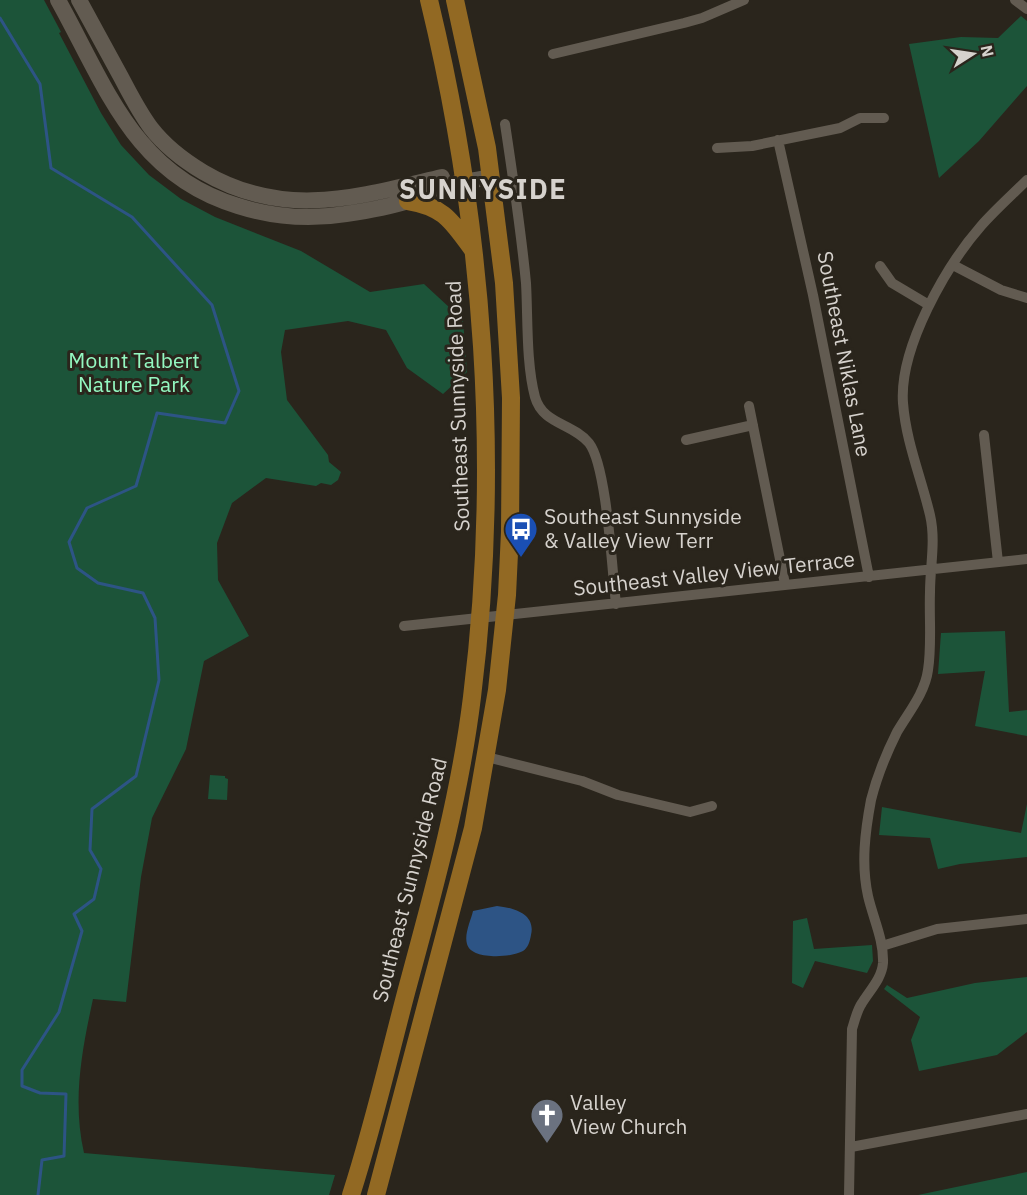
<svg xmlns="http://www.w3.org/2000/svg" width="1027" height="1195" font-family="'IBM Plex Sans',sans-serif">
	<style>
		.green { fill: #1c5439 }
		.water { fill: #2d5485 }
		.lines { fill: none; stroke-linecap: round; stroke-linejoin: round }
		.stream { stroke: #2d5485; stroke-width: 3 }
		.street { stroke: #625b51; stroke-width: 10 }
		.secondary { stroke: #625b51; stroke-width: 16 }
		.primary { stroke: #926923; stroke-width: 18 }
		.labels { text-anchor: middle; stroke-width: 6; stroke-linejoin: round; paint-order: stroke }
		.street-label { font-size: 21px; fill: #d6d2cd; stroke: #2a251c }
		.park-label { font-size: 21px; fill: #94f8c1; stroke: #2a251c }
		.poi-label { font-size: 21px; fill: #d6d2cd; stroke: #2a251c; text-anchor: start }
		.district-label { font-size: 27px; font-weight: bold; letter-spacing: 1.5px; fill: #d6d2cd; stroke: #2a251c }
	</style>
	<rect width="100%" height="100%" fill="#2a251c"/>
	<!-- green -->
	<path class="green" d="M0,0H44L61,32L59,33L101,113L121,145L149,175L181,199L215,217L301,251L370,292L424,284L463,320L467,372L443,394L407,368L386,330L348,321L285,330L281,352L287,400L328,455L329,462L341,472L338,480L331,485L321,483L316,486L266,478L232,503L217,543L218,580L249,636L204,661L186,749L152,818L141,877L126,1002L93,999C82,1050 72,1100 84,1153L335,1175L329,1195H0Z
		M1021,16L1027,21V86L979,141L939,178L909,44L961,37L998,38Z
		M1005,631L1009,712L1027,710V736L975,726L985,671L938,674L941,633Z
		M210,775L225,776V778L228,779L227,800L208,799Z
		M1027,804V857L960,864L938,869L930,838L879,835L882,807L1021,833Z
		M807,918L814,949L872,945L873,961L867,973L815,961L803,988L792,983L793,921Z
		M1027,977V1032L997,1055L919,1071L911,1040L920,1017L884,989L887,985L907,998L975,983Z
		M1027,1172V1195H918Z"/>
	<!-- water -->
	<path class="water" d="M497,906C514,908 536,914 531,935C530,941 528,948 523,951C511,958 471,960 467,944C464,934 471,920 473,911Z"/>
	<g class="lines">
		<!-- stream -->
		<path class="stream" d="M0,18L40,84L51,168L132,217L212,305L239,391L225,423L157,413L136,486L87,508L69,542L77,568L98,583L143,593L155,618L159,680L136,776L92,809L90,850L101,869L94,899L74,914L82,931L59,1012L22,1070V1086L40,1093L66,1094L64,1156L42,1160L38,1195"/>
		<!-- street -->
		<path class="street" d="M1015,0L1027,9
			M553,54L684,23L702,18L744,0
			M505,124C513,177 521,230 526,283C528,318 526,363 535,397C543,425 573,423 589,443C607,466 612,571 616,604
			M778,140L813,295L869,577
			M717,148L752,146L840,128L860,118H884
			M953,265L1001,290L1027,298
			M880,266L892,283L929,305
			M749,406L785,584
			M984,435L998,562
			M686,440L753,425
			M404,626L1027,559
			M487,757L582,781L618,795L690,812L712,806
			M882,946L937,929L1027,919
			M851,1147L1027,1114
			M849,1195L852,1029C855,1020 857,1010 862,1003C870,990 882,978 883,963C884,940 873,918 868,896C861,864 865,832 871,800C877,776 886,754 897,732C908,713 925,693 928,670C932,645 929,618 930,592C930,566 936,541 930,515C921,477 906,442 903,403C899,348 946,266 981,226C995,210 1012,195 1027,180"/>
		<!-- secondary -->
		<path class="secondary" d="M58,0C106,86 134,175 238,206C273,217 309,220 346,214C366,211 389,207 408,201C417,198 425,192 433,189C452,183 472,181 491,177
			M79,0C93,26 107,51 121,77C130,94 139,112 151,128C165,146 183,160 203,172C284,220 357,197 442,177"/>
		<!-- primary -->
		<path class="primary" d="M408,201C445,207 452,222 473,250
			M351,1195C373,1127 389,1057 407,989C433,893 460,796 472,697C501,464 484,227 429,0
			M376,1195L473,828L497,690L507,595L510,532L511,398L504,283L487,148L455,0"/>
	</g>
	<!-- icons -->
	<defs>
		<symbol id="bus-pin" viewBox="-11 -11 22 30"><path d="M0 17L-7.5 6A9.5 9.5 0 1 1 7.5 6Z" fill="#1a4fb4" stroke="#2a251c"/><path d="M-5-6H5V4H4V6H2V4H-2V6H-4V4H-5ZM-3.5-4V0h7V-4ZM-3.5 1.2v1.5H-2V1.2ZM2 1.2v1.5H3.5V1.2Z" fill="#fff"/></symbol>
		<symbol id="church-pin" viewBox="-11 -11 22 30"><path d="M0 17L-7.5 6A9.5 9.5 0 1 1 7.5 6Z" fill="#6b7280" stroke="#2a251c"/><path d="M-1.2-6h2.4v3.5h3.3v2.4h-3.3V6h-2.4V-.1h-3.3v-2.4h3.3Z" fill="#fff"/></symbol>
	</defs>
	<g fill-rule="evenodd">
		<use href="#bus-pin" x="502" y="510" width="38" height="52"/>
		<use href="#church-pin" x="528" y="1096" width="38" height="52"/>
	</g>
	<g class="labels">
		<!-- street labels -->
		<g class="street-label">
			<text transform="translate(844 354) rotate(79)" y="7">Southeast Niklas Lane</text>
			<text transform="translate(458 406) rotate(-92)" y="7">Southeast Sunnyside Road</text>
			<text transform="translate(714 574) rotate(-6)" y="7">Southeast Valley View Terrace</text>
			<text transform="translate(410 880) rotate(-76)" y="7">Southeast Sunnyside Road</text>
		</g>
		<!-- park labels -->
		<g class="park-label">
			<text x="134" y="368">Mount Talbert<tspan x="134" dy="24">Nature Park</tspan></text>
		</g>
		<!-- poi labels -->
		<g class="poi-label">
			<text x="544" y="524">Southeast Sunnyside<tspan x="544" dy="24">&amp; Valley View Terr</tspan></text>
			<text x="570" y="1110">Valley<tspan x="570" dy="24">View Church</tspan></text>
		</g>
		<!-- district labels -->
		<g class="district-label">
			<text x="483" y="199">SUNNYSIDE</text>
		</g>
	</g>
	<!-- north arrow -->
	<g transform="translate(973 54) rotate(78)" stroke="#2a251c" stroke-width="4.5" paint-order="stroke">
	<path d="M0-4.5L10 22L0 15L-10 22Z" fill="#d6d2cd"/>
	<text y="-9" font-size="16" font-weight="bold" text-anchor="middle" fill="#d6d2cd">N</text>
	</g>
</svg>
